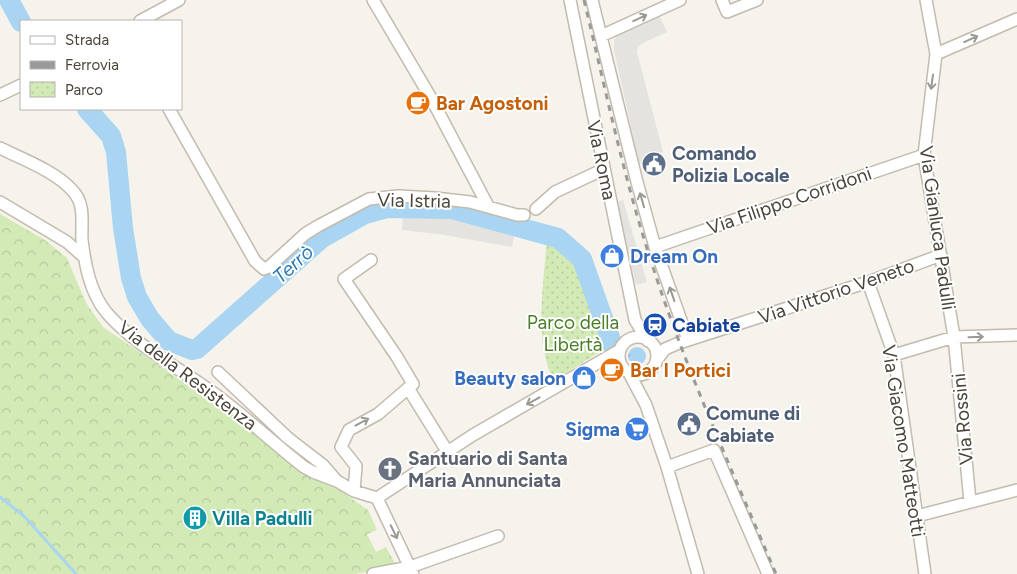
<svg xmlns="http://www.w3.org/2000/svg" width="1017" height="574" font-family="Figtree,sans-serif">
	<style>
		.forest { fill: url(#forest-crowns) }
		.park { fill: url(#park-dots) }
		.parking { fill: #e5e3e0 }
		.water { fill: url(#water-ripples) }
		.lines { fill: none; stroke-linecap: round; stroke-linejoin: round }
		.stream { stroke: #a9d4f2; stroke-width: 3 }
		.river { stroke: #a9d4f2; stroke-width: 20 }
		.minor-casing { stroke: #c2bbae; stroke-width: 14 }
		.minor { stroke: #fff; stroke-width: 11 }
		.rail { stroke: #9a9a9a; stroke-width: 3; stroke-dasharray: 6 6; stroke-linecap: butt }
		.oneway { stroke: #9c9892 }
		.labels { text-anchor: middle; stroke-width: 4; stroke-linejoin: round; paint-order: stroke }
		.food-label { font-size: 19px; font-weight: bold; fill: #c56008; stroke: #fff; text-anchor: start }
		.service-label { font-size: 19px; font-weight: bold; fill: #4e5e75; stroke: #fff; text-anchor: start }
		.street-label { font-size: 19px; fill: #4b4439; stroke: #fff }
		.shop-label { font-size: 19px; font-weight: bold; fill: #366cbe; stroke: #fff; text-anchor: end }
		.park-label { font-size: 19px; fill: #4a7f2a; stroke: #fff }
		.transit-label { font-size: 19px; font-weight: bold; fill: #164399; stroke: #fff; text-anchor: start }
		.worship-label { font-size: 19px; font-weight: bold; fill: #5b616d; stroke: #fff; text-anchor: start }
		.culture-label { font-size: 19px; font-weight: bold; fill: #0d838f; stroke: #fff; text-anchor: start }
		.water-label { font-size: 20px; font-style: italic; fill: #2e7ab2; stroke: #fff }
	</style>
	<defs>
		<pattern id="forest-crowns" width="20" height="18" patternUnits="userSpaceOnUse" patternTransform="scale(1.25)"><rect width="20" height="18" fill="#d2eab5"/><path d="M2 6a3 3 0 1 1 6 0M12 15a3 3 0 1 1 6 0" fill="none" stroke="#b6ca9c"/></pattern>
		<pattern id="park-dots" width="8" height="8" patternUnits="userSpaceOnUse" patternTransform="scale(1.25)"><rect width="8" height="8" fill="#d2eab5"/><path d="M2 2h.1M6 6h.1" fill="none" stroke="#b6ca9c" stroke-width="1.8" stroke-linecap="round"/></pattern>
		<pattern id="water-ripples" width="26" height="14" patternUnits="userSpaceOnUse" patternTransform="scale(1.25)"><rect width="26" height="14" fill="#a9d4f2"/><path d="M2 4q2-2 4 0t4 0M15 11q2-2 4 0t4 0" fill="none" stroke="#8caec5"/></pattern>
	</defs>
	<rect width="100%" height="100%" fill="#f6f3ec"/>
	<!-- forest -->
	<path class="forest" d="M0,214L45,240L67,258L86,303L103,327L179,379L221,406L282,453L305,474L338,489L368,510L377,530L367,534L376,552L386,547L397,567L355,574H0Z"/>
	<!-- park -->
	<path class="park" d="M547,239L566,250L582,266L610,346L554,380C533,344 544,279 547,239Z"/>
	<!-- parking -->
	<path class="parking" d="M659,15L667,32L643,43L638,47L637,52L663,152L639,163L614,50V41L617,34Z
		M623,200L647,282L636,285L616,202Z
		M403,214L447,217L515,233L512,247L445,235L402,230Z"/>
	<!-- water -->
	<path class="water" d="M628 356a9 9 0 1 1 18 0a9 9 0 1 1-18 0Z"/>
	<g class="lines">
		<!-- stream -->
		<path class="stream" d="M0,497L25,517L76,574"/>
		<!-- river -->
		<path class="river" d="M9,0L21,22
			M87,109L111,136L116,152L123,228L131,278L137,297L150,319L169,341L192,350L197,349L322,238L365,214L387,208L452,209L558,238L582,259L613,346"/>
		<defs>
			<path id="minor" d="M373,0L431,98L488,206
				M570,0L635,320L648,341
				M592,0L637,182L655,247L688,340
				M722,0L727,12L757,0
				M926,0L936,54L924,155L954,337L970,501
				M140,21L179,0
				M601,36L680,0
				M936,54L1017,19
				M0,95L21,85
				M169,109L255,261L264,269L269,267L305,234L318,226L369,199L398,196L435,198L470,202L517,215H524
				M0,148C22,159 55,171 72,190C86,204 81,223 82,240C85,265 90,292 106,312C134,345 178,367 212,392C244,415 273,443 304,467L313,472L337,481L354,491L377,498
				M0,202L67,242L84,257
				M536,209L555,192L604,169
				M655,247L924,155
				M868,282L894,355L925,574
				M619 356a19 19 0 1 1 38 0a19 19 0 1 1-38 0Z
				M894,355L954,337L1017,335
				M656,361L665,349L679,343L868,282L941,255
				M218,372L288,438L323,465L336,480
				M629,373L646,405L667,467L698,574
				M408,388L447,451
				M667,467L714,450L768,574
				M354,491L356,466L341,447L349,430L378,414L413,384L397,357L344,279L371,260
				M377,498L473,435L620,350
				M377,498L413,574
				M917,516L1017,490
				M373,574L410,567L498,536"/>
		</defs>
		<!-- minor casing -->
		<use href="#minor" class="minor-casing"/>
		<!-- minor -->
		<use href="#minor" class="minor"/>
		<!-- rail -->
		<path class="rail" d="M584,0C605,87 623,175 651,261C685,368 732,470 776,574"/>
	</g>
	<!-- one-way arrows -->
	<defs><path id="oneway-shaft" d="M-6 0H5M1.5-3L5.5 0L1.5 3" fill="none" stroke-width="1.6" stroke-linecap="round" stroke-linejoin="round" transform="scale(1.25)"/></defs>
	<g class="oneway">
		<use href="#oneway-shaft" transform="translate(640 18) rotate(-25)"/>
		<use href="#oneway-shaft" transform="translate(971 39) rotate(-24)"/>
		<use href="#oneway-shaft" transform="translate(932 82) rotate(98)"/>
		<use href="#oneway-shaft" transform="translate(642 200) rotate(-106)"/>
		<use href="#oneway-shaft" transform="translate(672 294) rotate(-109)"/>
		<use href="#oneway-shaft" transform="translate(976 337) rotate(-2)"/>
		<use href="#oneway-shaft" transform="translate(533 401) rotate(151)"/>
		<use href="#oneway-shaft" transform="translate(362 422) rotate(-28)"/>
		<use href="#oneway-shaft" transform="translate(394 532) rotate(64)"/>
	</g>
	<!-- icons -->
	<defs>
		<symbol id="cafe-disc" viewBox="-11 -11 22 22"><circle r="9.5" fill="#e8710a" stroke="#fff"/><path d="M-5.5-4.5H6V0H3Q3 3.5 0 3.5H-2.5Q-5.5 3.5-5.5 0ZM3-3.2v2h1.7v-2ZM-6 4.5H4V6H-6Z" fill="#fff"/></symbol>
		<symbol id="civic-disc" viewBox="-11 -11 22 22"><circle r="9.5" fill="#5c6f8a" stroke="#fff"/><path d="M-.6-6.5H3V-4.5H.6V-3L4-1V1h2V6H-6V1h2V-1L-.6-3ZM-1.2 2.5V6h2.4V2.5Z" fill="#fff"/></symbol>
		<symbol id="shop-disc" viewBox="-11 -11 22 22"><circle r="9.5" fill="#3f7fe0" stroke="#fff"/><path d="M-5-2.5h2.3a2.7 3.5 0 0 1 5.4 0H5L5.5 6h-11ZM-1.5-2.5h3a1.5 2.3 0 0 0-3 0Z" fill="#fff"/></symbol>
		<symbol id="station-disc" viewBox="-11 -11 22 22"><circle r="9.5" fill="#1a4fb4" stroke="#fff"/><path d="M-3-6H3Q5-6 5-4V2Q5 4 3 4L4.5 6H3L1.5 4h-3L-3 6H-4.5L-3 4Q-5 4-5 2V-4Q-5-6-3-6ZM-3.5-4v3h7v-3ZM-3.5 1v1.5H-2V1ZM2 1v1.5H3.5V1Z" fill="#fff"/></symbol>
		<symbol id="supermarket-disc" viewBox="-11 -11 22 22"><circle r="9.5" fill="#3f7fe0" stroke="#fff"/><path d="M-6-5.5h2.5l.6 2H6L4.5 2H-2.5L-4.4-4H-6ZM-1.5 3.2a1.3 1.3 0 1 0 .1 0ZM3 3.2a1.3 1.3 0 1 0 .1 0Z" fill="#fff"/></symbol>
		<symbol id="church-disc" viewBox="-11 -11 22 22"><circle r="9.5" fill="#6b7280" stroke="#fff"/><path d="M-1.2-6h2.4v3.5h3.3v2.4h-3.3V6h-2.4V-.1h-3.3v-2.4h3.3Z" fill="#fff"/></symbol>
		<symbol id="building-disc" viewBox="-11 -11 22 22"><circle r="9.5" fill="#0f9aa8" stroke="#fff"/><path d="M-4-6H4V6H1V3H-1V6H-4ZM-2.5-4.3h1.7v1.8h-1.7ZM.8-4.3h1.7v1.8H.8ZM-2.5-1h1.7V.8h-1.7ZM.8-1h1.7V.8H.8Z" fill="#fff"/></symbol>
	</defs>
	<g fill-rule="evenodd">
		<use href="#cafe-disc" x="404" y="89" width="28" height="28"/>
		<use href="#civic-disc" x="640" y="150" width="28" height="28"/>
		<use href="#shop-disc" x="598" y="242" width="28" height="28"/>
		<use href="#station-disc" x="641" y="311" width="28" height="28"/>
		<use href="#cafe-disc" x="598" y="356" width="28" height="28"/>
		<use href="#shop-disc" x="570" y="364" width="28" height="28"/>
		<use href="#civic-disc" x="675" y="410" width="28" height="28"/>
		<use href="#supermarket-disc" x="623" y="415" width="28" height="28"/>
		<use href="#church-disc" x="376" y="455" width="28" height="28"/>
		<use href="#building-disc" x="181" y="504" width="28" height="28"/>
	</g>
	<g class="labels">
		<!-- food labels -->
		<g class="food-label">
			<text x="436" y="110">Bar Agostoni</text>
			<text x="630" y="377">Bar I Portici</text>
		</g>
		<!-- service labels -->
		<g class="service-label">
			<text x="672" y="160">Comando<tspan x="672" dy="22">Polizia Locale</tspan></text>
			<text x="706" y="420">Comune di<tspan x="706" dy="22">Cabiate</tspan></text>
		</g>
		<!-- street labels -->
		<g class="street-label">
			<text transform="translate(602 160) rotate(78)" y="7">Via Roma</text>
			<text transform="translate(414 200) rotate(1)" y="7">Via Istria</text>
			<text transform="translate(789 200) rotate(-19)" y="7">Via Filippo Corridoni</text>
			<text transform="translate(938 228) rotate(82)" y="7">Via Gianluca Padulli</text>
			<text transform="translate(836 291) rotate(-19)" y="7">Via Vittorio Veneto</text>
			<text transform="translate(188 375) rotate(37)" y="7">Via della Resistenza</text>
			<text transform="translate(962 419) rotate(-95)" y="7">Via Rossini</text>
			<text transform="translate(904 441) rotate(81)" y="7">Via Giacomo Matteotti</text>
		</g>
		<!-- shop labels -->
		<g class="shop-label">
			<text x="630" y="263" text-anchor="start">Dream On</text>
			<text x="566" y="385">Beauty salon</text>
			<text x="620" y="436">Sigma</text>
		</g>
		<!-- park labels -->
		<g class="park-label">
			<text x="573" y="329">Parco della<tspan x="573" dy="22">Libertà</tspan></text>
		</g>
		<!-- transit labels -->
		<g class="transit-label">
			<text x="672" y="332">Cabiate</text>
		</g>
		<!-- worship labels -->
		<g class="worship-label">
			<text x="408" y="465">Santuario di Santa<tspan x="408" dy="22">Maria Annunciata</tspan></text>
		</g>
		<!-- culture labels -->
		<g class="culture-label">
			<text x="212" y="525">Villa Padulli</text>
		</g>
		<!-- water labels -->
		<g class="water-label">
			<text transform="translate(293 264) rotate(-42)" y="7">Terrò</text>
		</g>
	</g>
	<!-- legend -->
	<rect x="20" y="20" width="162" height="90" fill="#ffffff" stroke="#b7b4b0"/>
	<rect x="30" y="36" width="25" height="8" fill="#ffffff" stroke="#b7b4b0"/>
	<text x="65" y="45" font-size="15" fill="#4b4439">Strada</text>
	<rect x="30" y="61" width="25" height="8" fill="#9a9a9a" stroke="#b7b4b0"/>
	<text x="65" y="70" font-size="15" fill="#4b4439">Ferrovia</text>
	<rect x="30" y="82" width="25" height="15" fill="url(#park-dots)" stroke="#b7b4b0"/>
	<text x="65" y="95" font-size="15" fill="#4b4439">Parco</text>
</svg>
